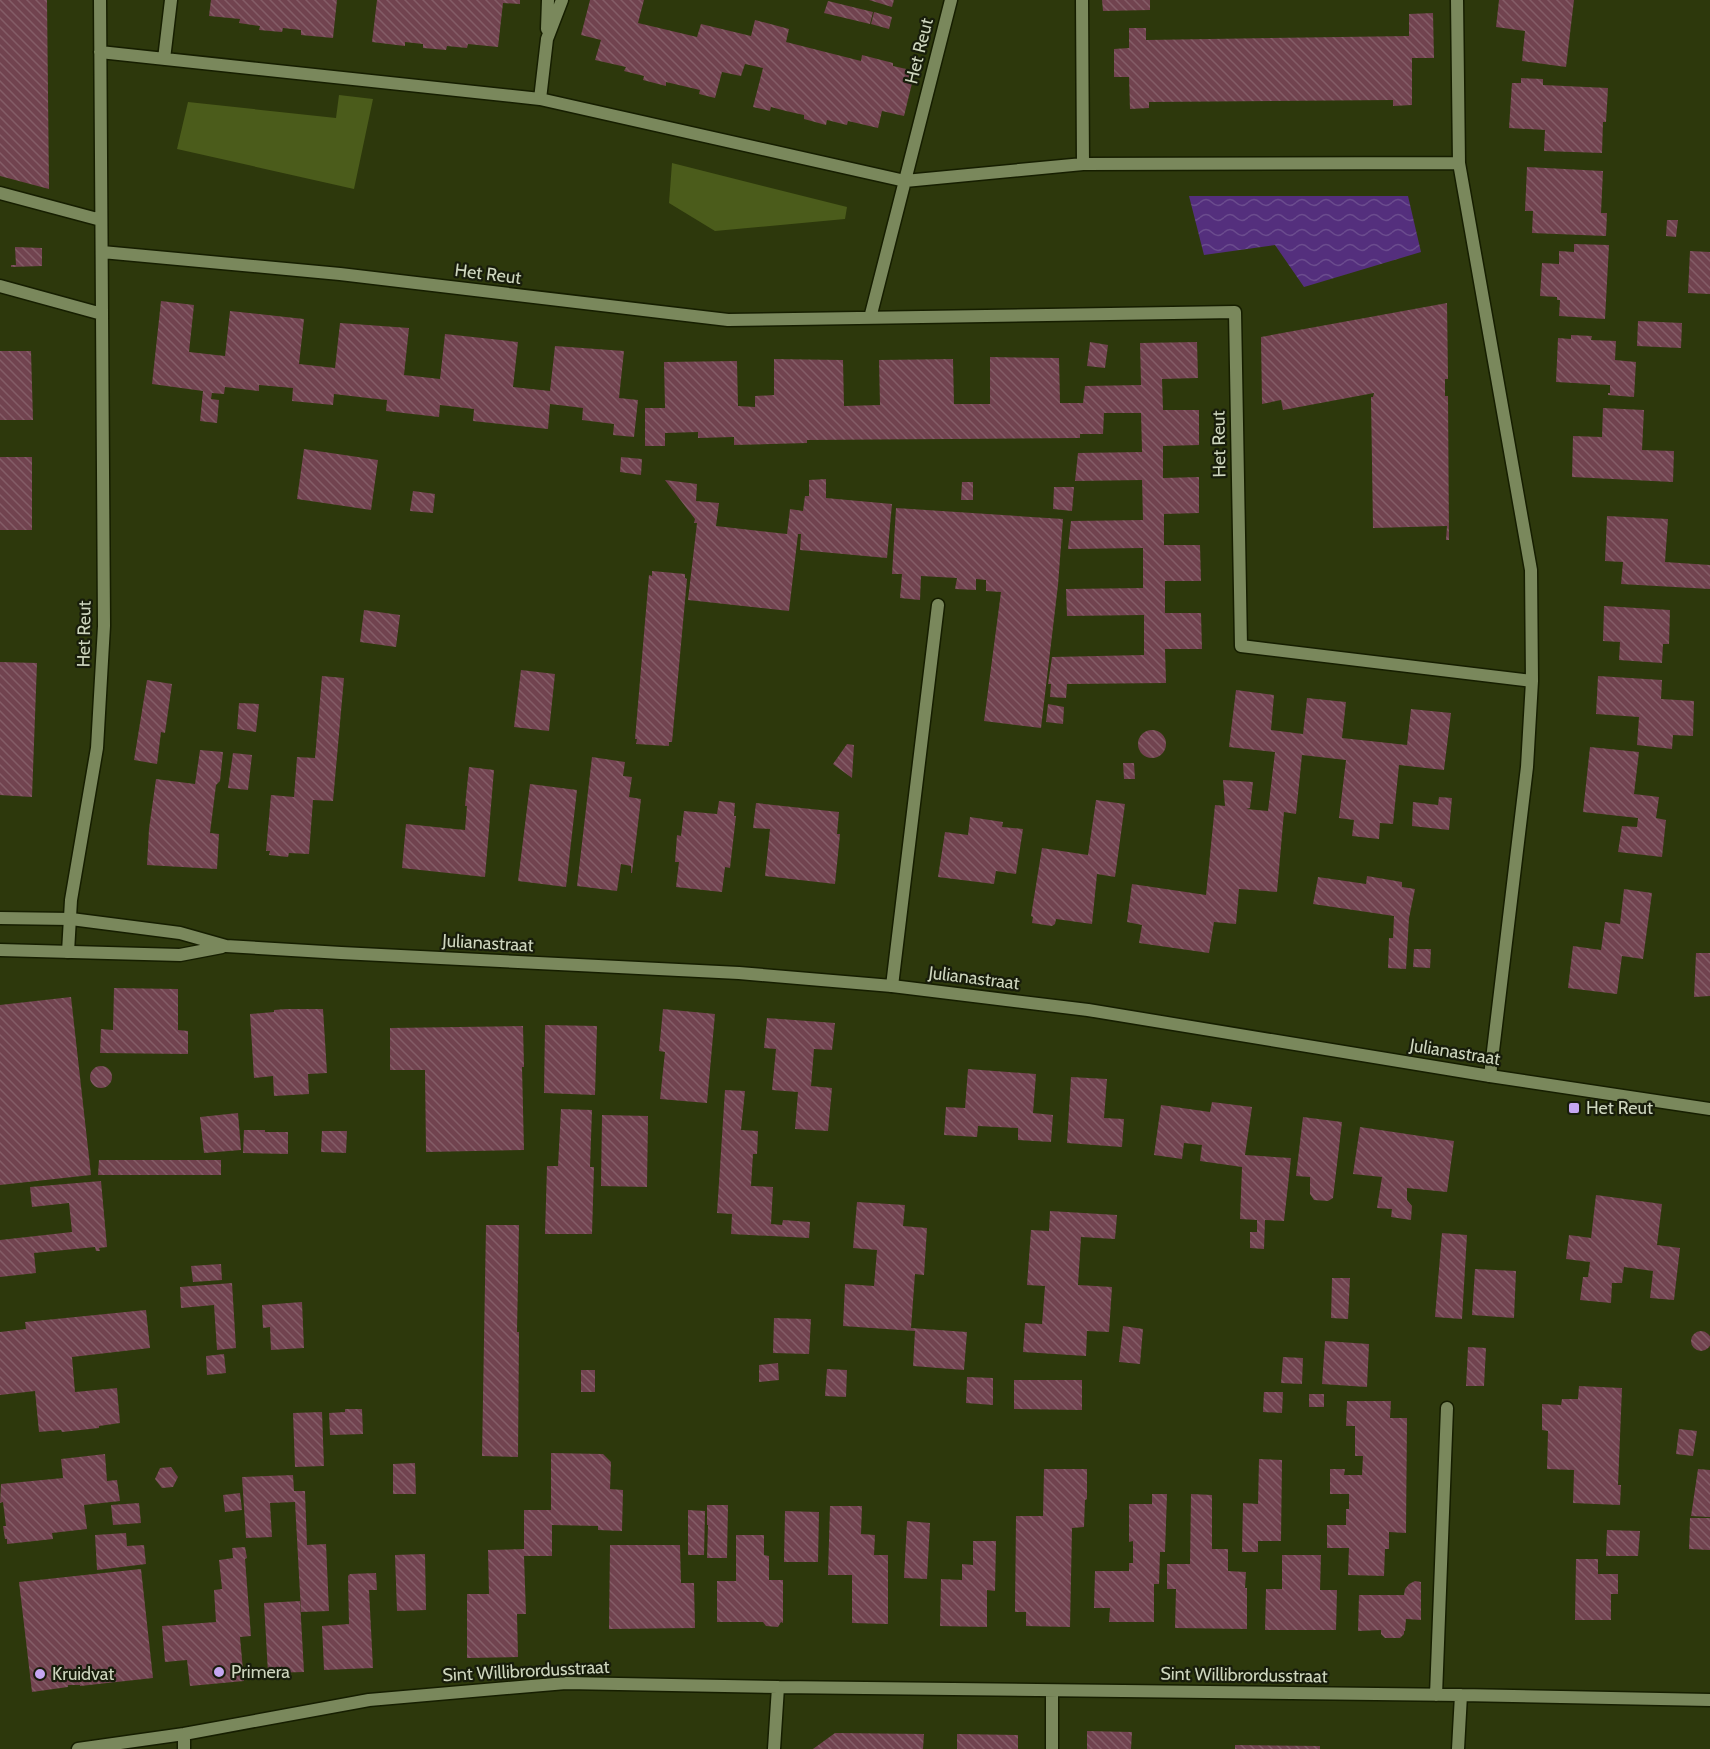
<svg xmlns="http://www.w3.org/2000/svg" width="1710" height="1749" font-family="Cabin,sans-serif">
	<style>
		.park { fill: #4b5c1b }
		.water { fill: url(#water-waves) }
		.building { fill: url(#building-back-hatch) }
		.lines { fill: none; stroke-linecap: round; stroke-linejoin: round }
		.service-casing { stroke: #161e00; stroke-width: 15 }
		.minor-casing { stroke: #161e00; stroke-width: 15 }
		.tertiary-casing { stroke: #161e00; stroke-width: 15 }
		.service { stroke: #7a885c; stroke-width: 12 }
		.minor { stroke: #7a885c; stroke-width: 12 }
		.tertiary { stroke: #7a885c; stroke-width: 12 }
		.poi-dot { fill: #c5a7f1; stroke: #181d0b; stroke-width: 2 }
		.labels { text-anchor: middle; stroke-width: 4.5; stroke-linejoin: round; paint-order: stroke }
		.street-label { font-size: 18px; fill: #ced6be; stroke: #181d0b }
		.poi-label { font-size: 18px; fill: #ced6be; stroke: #181d0b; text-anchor: start }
	</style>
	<defs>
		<pattern id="water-waves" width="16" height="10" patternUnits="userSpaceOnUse" patternTransform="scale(1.5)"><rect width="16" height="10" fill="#542f7d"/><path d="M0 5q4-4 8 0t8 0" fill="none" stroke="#6b4c8e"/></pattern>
		<pattern id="building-back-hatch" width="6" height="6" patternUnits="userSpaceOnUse" patternTransform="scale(1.5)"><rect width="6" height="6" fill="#71434f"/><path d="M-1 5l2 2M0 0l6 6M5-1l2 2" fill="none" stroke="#845d67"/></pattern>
	</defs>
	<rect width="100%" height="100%" fill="#2d380c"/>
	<!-- park -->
	<path class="park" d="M339,95L373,99L354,189L177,149L188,102L336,118Z
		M672,163L847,207L845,219L715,231L669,203Z"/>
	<!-- water -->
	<path class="water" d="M1189,196H1408L1421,252L1304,287L1275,245L1204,255Z"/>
	<!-- building -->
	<path class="building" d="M0,0H47L49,189L0,176Z
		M211,0H337L333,38L301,35V30L283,28L282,32L259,30L260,26L239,23L240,19L209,16Z
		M377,0H520V4L503,3L498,47L468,44L467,48L447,46L446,50L423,48V44L405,42V46L372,42Z
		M590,0H644L638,23L697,37L701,24L751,36L755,20L789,29L786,42L861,61L862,55L893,63V66L915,71L904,116L882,111L878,128L848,121L847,125L827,120L826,125L804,119V115L786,111L771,107L770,111L753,107L763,68L745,64L741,76L722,72L715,98L699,94L700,90L666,82V86L643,80L644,76L624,71L626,67L595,60L601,40L581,35Z
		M869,0H894L892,7Z
		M1102,0H1150V10L1103,11Z
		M1499,0H1574L1566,67L1522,61L1525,31L1496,27Z
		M828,1L873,12L870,24L824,13Z
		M874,12L892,17L889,29L871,24Z
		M1433,13L1434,58H1412V105L1393,106V100L1149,102V108L1130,109L1129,77H1114V49L1129,48V28H1146V40L1409,36V14Z
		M1521,78L1543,79V85L1608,88L1606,122H1603L1602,153L1544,151L1545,130L1509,128L1512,83H1521Z
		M1527,167L1603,171L1601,213H1607L1606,236L1532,233L1533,211H1525Z
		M1667,220H1678L1676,237L1666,236Z
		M1574,244L1609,245L1605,319L1559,316L1560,300H1557V297L1540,296L1542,263L1559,264V251L1574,252Z
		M15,247L42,248V266L11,267V265H16Z
		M1690,251L1710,252V294L1688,293Z
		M161,301L194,305L189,352L225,356L230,311L304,319L299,364L335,368L340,323L409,328L404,375L440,379L445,334L518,342L513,387L550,391L555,346L624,351L619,398L638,400L634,437L613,435L614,424L582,420L583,408L550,404L548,429L473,421L474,409L440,405L439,417L386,411L387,400L368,398L334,394L333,405L292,401L293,388L259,385V391L225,387L224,394L212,393L211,399L219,400L217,423L200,421L203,391L152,384Z
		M1447,303L1448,379H1445V396H1448L1449,540H1446L1447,526L1373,528L1371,397H1373L1374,393L1283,410L1281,400L1262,404L1261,337Z
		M1638,321L1682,323L1681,348L1637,346Z
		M1571,335L1592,336L1591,340L1616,341L1615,360L1636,362L1634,397L1608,395V393H1610V385L1556,382L1558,338L1571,339Z
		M1090,342L1108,345L1105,368L1087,366Z
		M1197,342L1198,378L1162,379L1163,410H1199V445L1163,446V478L1199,477V513L1164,514V545H1200L1201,581H1165V613H1201L1202,649H1165L1166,683L1067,684L1066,698L1050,697L1051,684H1048L1052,657L1144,655V615L1067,616L1066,589L1143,588V548L1068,549L1071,521L1143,520L1142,480L1075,481L1078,453L1142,452L1141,413H1104L1103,434H1080V438L807,440V443L734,445V437L698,438V432L665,433V446H645V408H665L664,362L737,361L738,406L755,407V396L774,395V359L843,360L844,406L880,405L879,360L953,359L954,404H990V357L1059,358L1060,403H1083L1085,386L1141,385L1140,343Z
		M0,351H31L33,420H0Z
		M1603,408L1644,410L1642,450L1674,451L1673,482L1572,477L1573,436L1602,437Z
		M304,449L378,460L371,510L297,499Z
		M0,457H32V530H0Z
		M621,457L642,459L641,475L620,472Z
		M826,479V498L892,504L887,558L800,550L801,534H798L789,611L688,600L697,523H694L695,519L665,480L697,484L696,501L719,503L716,526L787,534L790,509L803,511L805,496H809V480Z
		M962,482H973V500H961Z
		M1054,487H1074L1072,511L1053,509Z
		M413,491L435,494L433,513L410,511Z
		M896,508L1063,519L1058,585L1041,728L984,721L1001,592L986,591V580L976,579V590L955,589L957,578L921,576L920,600L900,598L902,574H892Z
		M1607,516L1668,519L1665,562L1710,565V589L1621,584L1623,562L1605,561Z
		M652,571L685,574V578L687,579L672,742H669V746L636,744L637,739H635L649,575L652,576Z
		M1604,606L1670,610L1669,644H1663L1662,663L1619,660L1620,642L1603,641Z
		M364,610L400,615L396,647L360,642Z
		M0,662L37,663L32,797L0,795Z
		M521,670L555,674L549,731L514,727Z
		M322,676L344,678L333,801L313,800L309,854L289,853L288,857L269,855L270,851H266L271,795L294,797L297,757L315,758Z
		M1598,676L1662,680L1661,699L1694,701L1693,736L1673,735L1672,749L1637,745L1639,717L1596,714Z
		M147,680L172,684L165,733L161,732L157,764L134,760Z
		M1236,690L1274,695L1271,730L1303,734L1307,698L1346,702L1342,738L1407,745L1411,709L1451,713L1444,770L1399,765L1393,824L1380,823L1379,839L1352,836L1354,820L1339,818L1346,760L1302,755L1296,814L1284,812L1277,892L1239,889L1236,924L1214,922L1209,953L1139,943L1142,925L1127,922L1132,884L1206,895L1215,805L1225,806L1223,780L1253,782L1250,808L1246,809L1268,811L1275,752L1229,747Z
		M239,703L259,704L256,732L237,729Z
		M1048,704L1064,707L1063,724L1046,722Z
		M1138 744a14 14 0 1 1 28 0a14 14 0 1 1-28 0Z
		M847,744L854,745L852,778L833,764Z
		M1590,747L1639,752L1634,794L1659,797L1656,818L1666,820L1662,857L1618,852L1622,826L1637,827L1638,818L1583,812Z
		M200,750L223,752L220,781L216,785L210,833L219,834L217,869L147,865L149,829L156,779L195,784Z
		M233,753L252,755L248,790L228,788Z
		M592,757L625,762L623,776L632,777L629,797L641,799L632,873H631V866L621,864L617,891L577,886Z
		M1123,763H1134L1135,779H1124Z
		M469,767L494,770L485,877L402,868L406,824L465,830L467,806H465Z
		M530,784L577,790L566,887L518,881Z
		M1439,797L1452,798L1449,830L1412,826L1413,802L1438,805Z
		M1096,800L1125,804L1115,877L1097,874L1092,924L1056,919L1055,924L1052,926L1032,923L1033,917L1031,916L1042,848L1088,855Z
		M719,801L735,803L734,816H736L730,868L725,867L722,892L676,887L679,862H675L677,835L681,836L684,811L717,814Z
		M756,803L839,812L837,834H840L835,884L765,876L770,829L753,828Z
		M970,817L1003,822L1002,827L1023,829L1016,874L996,871L994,884L938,877L945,832L968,835Z
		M1367,876L1402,882V887L1415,889L1409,918L1406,969L1388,968L1389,938H1393L1394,916L1313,904L1318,877L1366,884Z
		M1624,889L1652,893L1643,959L1622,956L1617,994L1568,988L1573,946L1601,950L1605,922L1620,924Z
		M1414,949H1431L1430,968L1413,967Z
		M1696,953H1710V996L1694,997Z
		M114,988L178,989V1030L188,1031V1054L100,1053L101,1029L113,1030Z
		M71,997L91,1175L0,1185V1005Z
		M286,1009H323L327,1073L308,1074L309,1094L274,1096L273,1076L254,1078L250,1014L274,1012V1010Z
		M663,1009L715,1014L707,1103L660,1099L665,1052L659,1051Z
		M767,1018L835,1023L832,1050L814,1049L811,1086L832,1088L828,1131L795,1129L798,1092L772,1090L776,1049L764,1048Z
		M545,1025L597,1026L595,1095L544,1093Z
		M523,1026L524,1067H522L524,1150L426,1152L425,1070H390V1028Z
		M90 1077a11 11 0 1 1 22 0a11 11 0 1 1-22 0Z
		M968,1069L1036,1074L1033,1113L1053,1115L1051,1142L1018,1140V1128L978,1126L977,1137L944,1135L946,1107L965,1108Z
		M1071,1077L1107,1079L1104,1118L1124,1119L1122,1147L1067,1143Z
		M725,1090L745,1091L741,1130L758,1131L757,1154H753L751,1186L773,1187L771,1224L782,1225L783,1220L810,1222L809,1238L731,1234L732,1214L717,1213Z
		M1212,1102L1252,1107L1245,1155L1291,1158L1284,1221L1265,1220L1264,1249L1250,1248V1232H1257V1220L1240,1219L1242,1167L1200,1161L1202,1145L1184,1143L1182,1159L1154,1155L1161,1105L1210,1112Z
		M561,1109L592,1110L590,1167H594L592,1234H545L547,1166H558Z
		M238,1113L241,1150L204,1153L200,1117Z
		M602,1115L648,1116L647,1187L601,1186Z
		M1303,1117L1342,1122L1333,1198L1328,1201L1314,1200L1310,1194V1177L1296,1176Z
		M1360,1127L1454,1141L1447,1192L1407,1188V1200L1412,1206L1411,1220L1391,1217L1392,1209L1377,1208L1382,1177L1353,1174Z
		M244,1130H265V1132H288V1154L243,1153Z
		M322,1131H347L346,1153L321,1152Z
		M99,1160H221V1175H98Z
		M101,1181L107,1247L99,1248L100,1251H96L95,1247L34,1253L36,1273L0,1277V1240L72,1232L69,1203L32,1207L30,1187Z
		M1596,1195L1662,1204L1657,1245L1680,1248L1674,1300L1650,1298L1653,1271L1624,1267L1622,1283H1612L1611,1303L1580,1300L1583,1277H1588L1590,1262L1566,1259L1569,1235L1591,1238Z
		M857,1202L905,1205L903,1226L927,1228L924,1275L915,1274L911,1328L967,1332L964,1370L913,1366L915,1331L843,1326L845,1284L874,1286L877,1250L853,1248Z
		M1050,1211L1117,1215L1115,1239L1081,1237L1078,1285L1112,1287L1109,1332L1087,1331L1086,1356L1023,1352L1025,1323L1042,1324L1045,1286L1027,1285L1031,1230L1049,1231Z
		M486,1225H519L517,1332H519L518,1457L482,1456Z
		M1442,1233L1467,1235L1462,1319L1435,1317Z
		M221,1264L222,1280L193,1282L191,1266Z
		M1475,1269L1516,1271L1514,1318L1472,1315Z
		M1332,1278H1350L1348,1319L1331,1318Z
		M232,1283L236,1348L217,1350L214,1305L181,1308L180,1287Z
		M302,1302L304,1348L271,1350L270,1327L263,1328L262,1305Z
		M146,1310L150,1348L72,1357L75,1392L117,1388L120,1423L99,1426V1428L62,1432L61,1430L39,1432L35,1391L0,1395V1332L26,1329L25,1322Z
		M774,1318L811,1319L809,1354L773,1353Z
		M1123,1326L1143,1329L1140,1364L1119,1362Z
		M1691 1341a10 10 0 1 1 20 0a10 10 0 1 1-20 0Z
		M1325,1341L1369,1344L1367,1387L1322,1384Z
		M1468,1347L1486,1348L1484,1386H1466Z
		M224,1354L226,1373L207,1375L206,1356Z
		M1283,1357L1303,1358L1302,1384L1281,1383Z
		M778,1363L779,1380L759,1382V1365Z
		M827,1369L847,1370L846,1397L825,1396Z
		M581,1370H595V1392H581Z
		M967,1377L993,1378V1405L966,1403Z
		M1014,1380H1082V1410L1014,1409Z
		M1579,1386L1622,1388L1618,1485H1621L1620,1505L1573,1503L1574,1470L1547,1469L1548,1431L1542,1430V1404L1561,1405L1562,1399H1578Z
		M1264,1392H1283L1282,1413L1263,1412Z
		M1309,1394H1324V1407H1309Z
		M1347,1401H1391L1390,1418H1407L1406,1533L1389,1532V1549H1385L1384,1576L1348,1575L1349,1548H1327V1525H1346V1509H1349V1494H1330V1469H1345L1344,1475H1362L1363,1456H1355V1426H1346Z
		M345,1409H362L363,1434L330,1435L329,1413L345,1412Z
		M322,1412L324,1466L295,1467L293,1413Z
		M1679,1429L1697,1431L1693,1456L1676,1454Z
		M551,1453L603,1454L611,1462L610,1489L623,1490L622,1531L598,1530V1526L552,1525V1556H524L526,1614H517L518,1657L467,1658V1594H489L488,1550L524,1549V1510H551Z
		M105,1454L107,1481L117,1480L120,1501L84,1505L87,1529L52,1533L53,1539L7,1544V1539H5L3,1526H6L3,1502L0,1503L1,1484L63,1478L61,1459Z
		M1259,1459L1282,1460L1281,1541H1258V1552H1242L1243,1503L1258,1504Z
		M415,1463L416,1494H393V1464Z
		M171,1467L178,1477L173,1487L162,1488L155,1479L160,1468Z
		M1044,1469H1087V1499L1085,1500L1084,1527L1072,1528L1070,1627L1026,1626V1612H1015L1016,1516H1043Z
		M1698,1469L1710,1470V1517L1691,1516Z
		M293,1475L294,1491H305L307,1545L326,1544L329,1611L301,1612L295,1502L270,1503L272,1537L246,1538L242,1477Z
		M240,1493L242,1510L225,1512L223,1495Z
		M1152,1494H1167L1165,1552H1160L1159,1584H1154V1622H1109L1110,1608H1094L1095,1571H1129V1563H1133V1541L1129,1542V1504H1152Z
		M1191,1494L1212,1495V1549H1228V1571L1246,1572L1245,1588H1247V1629L1175,1628L1176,1589H1167V1564H1190Z
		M139,1503L141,1523L113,1525L111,1505Z
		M707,1505H728L727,1558H707L708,1525H707Z
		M830,1506H862L861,1534L875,1535L874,1555H888V1624L852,1623V1575H828Z
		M688,1510L705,1511L704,1555H688Z
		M785,1511L819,1512L818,1562H784Z
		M1690,1518H1710V1550L1689,1549Z
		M907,1521L930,1523L927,1579L904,1578Z
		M1607,1530L1640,1531L1638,1556H1606Z
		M126,1533L127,1546L144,1545L146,1564L97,1570L95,1535Z
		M736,1535H764V1555L769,1556V1580H783V1623L781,1622L778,1627L766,1626L763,1622H717V1581H736Z
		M973,1541H996L995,1591L987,1590V1627L940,1626L941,1579L962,1580V1564L973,1565Z
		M610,1545H680L681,1583H694L695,1628L609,1629Z
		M245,1547L247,1558L245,1559L251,1636L240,1637L244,1681L190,1686L187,1660L165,1662L162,1626L216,1622L214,1590L222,1589L219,1560L233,1558L232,1548Z
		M425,1554L426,1610L397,1611L395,1555Z
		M1282,1555H1321L1320,1590H1337L1336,1630H1265L1266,1589H1282Z
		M1576,1559H1598V1574H1618V1594H1611V1620H1575Z
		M141,1569L153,1678L80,1686V1685H68V1687L32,1692L19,1582Z
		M376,1573L377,1590H369L373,1668L324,1670L322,1626L349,1624L348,1576L350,1574Z
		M1415,1581L1421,1582V1620L1406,1619L1405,1631H1404V1634L1400,1638H1385L1381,1634V1630L1358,1631L1359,1595H1404L1405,1589L1409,1584Z
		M300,1601L304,1672L268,1673L264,1603Z
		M1087,1731L1132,1732L1131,1749H1087Z
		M835,1733L924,1734L923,1749H813Z
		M957,1734L1018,1735V1749H957Z
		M1235,1745L1320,1746V1749H1235Z"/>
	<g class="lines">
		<defs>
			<path id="service" d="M892,986L938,605"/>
			<path id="minor" d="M1082,0L1083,164
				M547,29L548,0
				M100,52L540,99L905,181L1083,164L1459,163L1457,0
				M164,59L171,0
				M540,99L547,39L562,0
				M1459,163L1531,570L1532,681L1527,767L1490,1076
				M0,193L101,220
				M102,252L340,274L728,320L1235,312L1241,646L1532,681
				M0,286L102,314
				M870,318L951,0
				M68,952L71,900L97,748L104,626L100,0
				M1436,1695L1447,1408
				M184,1734V1749
				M78,1749L184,1734L369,1700L566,1683L778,1687L1461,1695L1710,1700
				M774,1749L778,1687
				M1052,1749V1691
				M1458,1749L1461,1695"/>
			<path id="tertiary" d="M0,918L71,919L180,933L226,946L341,953L739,973L892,986L1088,1010L1490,1076L1710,1109
				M0,950L180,955L222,947"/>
		</defs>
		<!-- service casing -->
		<use href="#service" class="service-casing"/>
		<!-- minor casing -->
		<use href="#minor" class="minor-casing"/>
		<!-- tertiary casing -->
		<use href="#tertiary" class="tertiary-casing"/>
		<!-- service -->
		<use href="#service" class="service"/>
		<!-- minor -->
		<use href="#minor" class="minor"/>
		<!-- tertiary -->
		<use href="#tertiary" class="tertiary"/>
	</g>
	<!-- markers -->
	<g class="poi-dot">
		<rect x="1568" y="1102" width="12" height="12" rx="3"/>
		<circle cx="219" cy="1672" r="6"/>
		<circle cx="40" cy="1674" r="6"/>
	</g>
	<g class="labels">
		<!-- street labels -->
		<g class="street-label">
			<text transform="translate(919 51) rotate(-76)" y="6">Het Reut</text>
			<text transform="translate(488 274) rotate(7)" y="6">Het Reut</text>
			<text transform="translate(1219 444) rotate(-91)" y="6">Het Reut</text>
			<text transform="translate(84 634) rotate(-89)" y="6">Het Reut</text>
			<text transform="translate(488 943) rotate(3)" y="6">Julianastraat</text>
			<text transform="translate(974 978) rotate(7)" y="6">Julianastraat</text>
			<text transform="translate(1455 1052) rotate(9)" y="6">Julianastraat</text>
			<text transform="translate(526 1671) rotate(-3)" y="6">Sint Willibrordusstraat</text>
			<text transform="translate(1244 1675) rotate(1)" y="6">Sint Willibrordusstraat</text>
		</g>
		<!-- poi labels -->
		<g class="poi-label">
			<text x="1586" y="1114">Het Reut</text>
			<text x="231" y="1678">Primera</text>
			<text x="52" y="1680">Kruidvat</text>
		</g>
	</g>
</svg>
